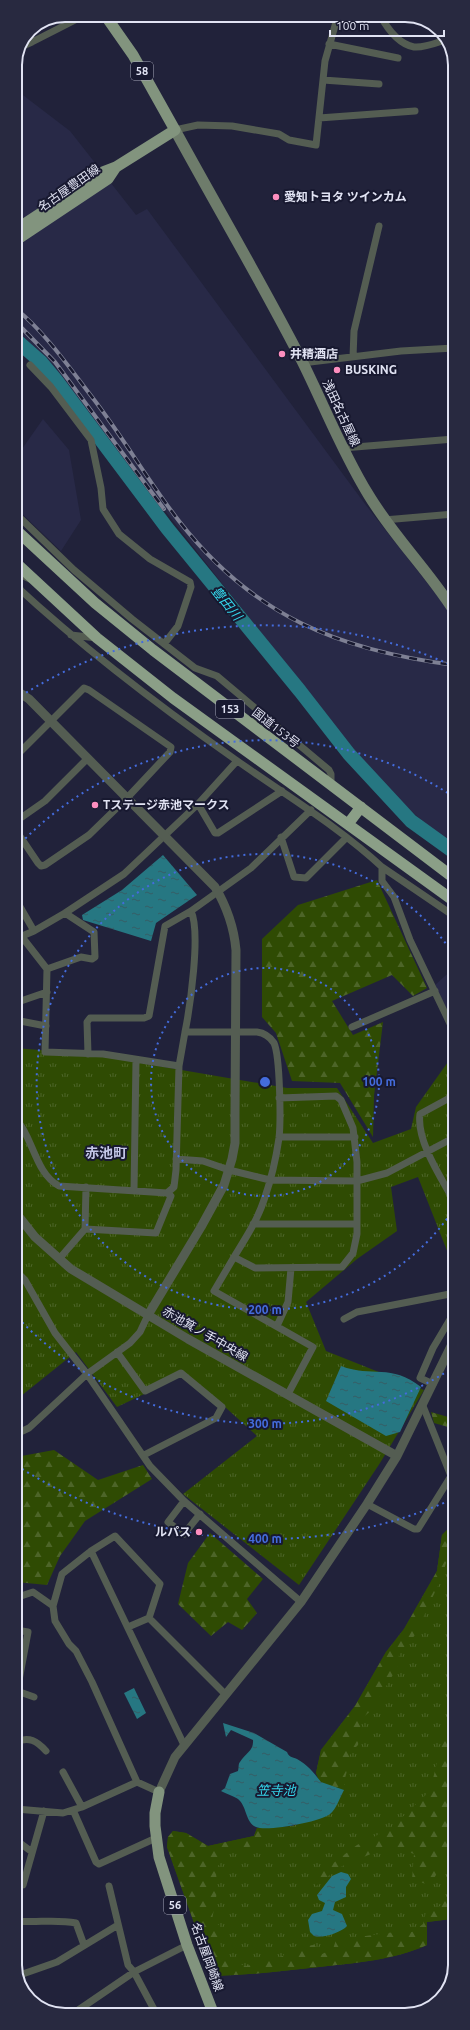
<svg xmlns="http://www.w3.org/2000/svg" width="470" height="2030" font-family="Ubuntu,'Noto Sans JP',sans-serif">
	<style>
		.built { fill: #282947 }
		.grass { fill: url(#grass-tufts) }
		.forest { fill: url(#forest-firs) }
		.water { fill: url(#water-ripples) }
		.lines { fill: none; stroke-linecap: round; stroke-linejoin: round }
		.river { stroke: #267782; stroke-width: 14 }
		.minor { stroke: #545d52; stroke-width: 7 }
		.tertiary { stroke: #545d52; stroke-width: 9 }
		.secondary { stroke: #6e7c6b; stroke-width: 11 }
		.primary { stroke: #82947e; stroke-width: 11 }
		.trunk { stroke: #8b9f87; stroke-width: 11 }
		.rail-casing { stroke: #7e8094; stroke-width: 4 }
		.rail { stroke: #181930; stroke-width: 2.5; stroke-dasharray: 8; stroke-linecap: butt }
		.ring { fill: none; stroke: #446cdd; stroke-width: 2; stroke-dasharray: 2 4 }
		.poi-dot { fill: #fd8ebe; stroke: #181930; stroke-width: 1.5 }
		.labels { text-anchor: middle; stroke-width: 4; stroke-linejoin: round; paint-order: stroke }
		.shield { fill: #181930; stroke: #a5a6b8; stroke-width: 1 }
		.shield-label { font-size: 11px; font-weight: bold; fill: #e1e3f3 }
		.street-label { font-size: 12px; fill: #e1e3f3; stroke: #181930 }
		.poi-label { font-size: 12px; font-weight: bold; fill: #e1e3f3; stroke: #181930; text-anchor: start }
		.water-label { font-size: 13px; font-style: italic; fill: #34d4e9; stroke: #181930 }
		.quarter-label { font-size: 14px; font-weight: bold; fill: #c4c7e7; stroke: #181930 }
		.rim { fill: none; stroke: #e1e3f3; stroke-width: 2 }
		.centre { fill: #446cdd; stroke: #181930; stroke-width: 2 }
		.ring-label { font-size: 12px; text-anchor: middle; font-weight: bold; fill: #446cdd; stroke: #181930; stroke-width: 4; stroke-linejoin: round; paint-order: stroke }
	</style>
	<defs>
		<pattern id="grass-tufts" width="24" height="20" patternUnits="userSpaceOnUse"><rect width="24" height="20" fill="#2f4b03"/><path d="M3 7l-1-3M5 7V3M7 7l1-3M15 17l-1-3M17 17v-4M19 17l1-3" fill="none" stroke="#4d6528"/></pattern>
		<pattern id="forest-firs" width="22" height="20" patternUnits="userSpaceOnUse"><rect width="22" height="20" fill="#2f4b03"/><path d="M5 1l3.5 6h-7zM16 11l3.5 6h-7z" fill="#4d6528"/></pattern>
		<pattern id="water-ripples" width="26" height="14" patternUnits="userSpaceOnUse"><rect width="26" height="14" fill="#267782"/><path d="M2 4q2-2 4 0t4 0M15 11q2-2 4 0t4 0" fill="none" stroke="#355e66"/></pattern>
	</defs>
	<rect width="100%" height="100%" fill="#21223a"/>
	<!-- built -->
	<path class="built" d="M15,89L70,131L136,215L147,209L365,504L447,608L454,622V846L433,830L389,792L344,739L46,359L15,329Z
		M43,419L69,450L81,520L61,551L15,507V459Z
		M455,967V1028L435,985Z"/>
	<!-- grass -->
	<path class="grass" d="M15,1048L88,1054L287,1088H337L373,1143L411,1129L416,1107L455,1052V1271L418,1177L391,1187L397,1231L357,1259L306,1302L326,1351L424,1390L380,1463L299,1585L183,1494L257,1436L225,1407L184,1375L117,1407L76,1352L16,1400Z
		M455,1522V1898H453L451,1919L427,1922V1945C394,1960 354,1963 319,1967C284,1971 249,1975 213,1976L167,1847L168,1837L173,1831L186,1833L208,1846L254,1836L257,1828L292,1826L331,1813L316,1773L321,1750L355,1706L386,1652L404,1629L437,1571L442,1535Z"/>
	<!-- forest -->
	<path class="forest" d="M377,880L427,988L413,996L392,975L332,1001L353,1035L383,1022L374,1096L373,1137L340,1083L292,1081L276,1033L262,1017V939L298,905Z
		M431,1412L455,1419V1429L434,1423Z
		M54,1450L98,1480L143,1465L152,1479L85,1521L60,1556L47,1585L16,1582V1457Z
		M455,1522V1534L441,1579L415,1635L399,1655L397,1668L372,1710L362,1718L358,1745L350,1753C350,1767 343,1778 344,1790L321,1782L316,1773L321,1750L355,1706L386,1652L404,1629L437,1571L442,1535Z
		M210,1533L263,1579L247,1599L257,1613L242,1630L228,1622L211,1636L178,1604L188,1563Z
		M455,1711V1843L430,1885L412,1880L414,1854L400,1849L387,1847L338,1868L316,1886L315,1877L357,1845L390,1829L430,1791L444,1734Z
		M257,1828L270,1829L273,1836L263,1843L231,1852L216,1868L217,1892L212,1920L220,1926C219,1939 220,1950 227,1961L246,1966L283,1956L290,1947L314,1945L322,1954L333,1949L336,1940L395,1932H412L423,1924L426,1912L439,1907L455,1888L451,1919L427,1922V1945C394,1960 354,1963 319,1967C284,1971 249,1975 213,1976L167,1847L168,1837L173,1831L186,1833L208,1846L254,1836Z"/>
	<!-- water -->
	<path class="water" d="M163,855L197,895L156,923L151,941L83,920L82,915L122,890Z
		M341,1366C372,1378 391,1363 421,1387L400,1432L386,1436L326,1401Z
		M134,1688L146,1713L137,1719L124,1693Z
		M223,1723L254,1733L287,1752C289,1757 292,1757 297,1759C308,1765 314,1773 321,1782L344,1790C340,1797 336,1810 330,1814C320,1822 266,1832 256,1827C245,1822 247,1806 238,1799C234,1796 226,1794 221,1791L225,1788L230,1774L238,1771C239,1768 238,1764 240,1762C245,1753 254,1751 253,1740L231,1730L226,1737Z
		M341,1872L348,1874L351,1879L346,1887V1897L335,1902L333,1910L342,1914L347,1926C342,1932 322,1939 314,1936L310,1932L308,1920L312,1914L322,1911L325,1903L319,1900L317,1895L332,1876Z"/>
	<g class="lines">
		<!-- river -->
		<path class="river" d="M15,339L41,362L56,380L167,528L300,691L349,754L411,821L454,852"/>
		<!-- minor -->
		<path class="minor" d="M380,15C387,28 398,44 414,47C424,48 436,43 445,40
			M32,42L85,15
			M329,44L398,58
			M23,46L32,42L28,33
			M323,80L379,84
			M319,118L415,111
			M175,130L198,125L232,126L279,134L289,140L316,145L325,61L338,15
			M353,357L354,331L379,226
			M302,363L401,351L454,348
			M30,365L51,387L91,440L101,488L103,509L119,534L150,559L190,582L191,587L178,626L164,644
			M343,448L454,439
			M15,513L74,570L132,619L195,668L217,676L329,770L331,774V785
			M384,520L454,514
			M15,572L30,579
			M15,585C84,649 159,706 236,760C285,795 338,826 382,867V881L394,897L410,940L455,1034
			M15,599L20,589
			M71,635L97,638
			M247,722L265,717
			M15,757L84,688L89,690L171,747L170,752L127,798L89,835L45,865L41,866L38,863L15,829
			M198,804L215,833H218L282,791
			M15,822L45,801L87,759
			M281,837L294,877L306,878L346,838
			M382,867L454,916
			M15,898L34,931
			M15,939L34,931L65,913L124,874L198,804L237,761
			M47,969L81,957L92,959L95,957L94,932L65,913
			M15,1003L47,992
			M15,1020L46,1026
			M352,1027L435,991
			M185,1032C190,1007 201,932 191,911
			M88,1054L87,1022L90,1018H144L149,1016L165,926L191,911L251,868L311,810
			M179,1066L185,1032H257C265,1033 270,1037 274,1043C280,1056 281,1121 279,1138C276,1159 271,1180 264,1200C257,1221 245,1239 234,1257L255,1268L342,1267L353,1253L357,1234V1162L353,1128L341,1100L336,1096L279,1098
			M455,1095L420,1114C416,1141 442,1179 455,1203
			M16,1119C33,1137 35,1173 59,1186L167,1193L174,1187L176,1170L179,1066L103,1054L45,1052L47,969L22,937
			M279,1137H355
			M176,1159L203,1161L229,1170L270,1180L357,1181L387,1173L455,1137
			M134,1190L136,1060
			M253,1224H357
			M85,1229L156,1233L171,1196L167,1193
			M234,1257L214,1291L313,1347L288,1394
			M59,1259L85,1229L86,1187
			M16,1271L25,1280L55,1333L87,1374L150,1466L184,1501L301,1602
			M344,1319L357,1312L455,1293
			M277,1326L288,1302L291,1268
			M117,1352L145,1391L181,1373L222,1407L216,1418L144,1455
			M433,1384L420,1378L433,1348L455,1311
			M16,1434L29,1428L87,1374L130,1343L140,1332L148,1315
			M184,1501L168,1522L184,1534L200,1514
			M367,1504L414,1529H418L451,1476L423,1406
			M91,1551L184,1745
			M16,1599L18,1597L33,1592L53,1606L55,1621L69,1644L76,1651L92,1682L137,1782L159,1792
			M53,1606L62,1574L91,1551L115,1536L160,1584L149,1618L226,1695
			M128,1627L149,1618
			M16,1630L28,1632L17,1691L34,1697
			M16,1742C29,1736 37,1741 46,1751
			M63,1772L82,1807
			M16,1809L63,1813L82,1807L137,1782
			M73,1810L96,1862L99,1864L156,1838
			M16,1840L32,1852
			M16,1885H23L44,1811
			M109,1886L128,1965L134,1972L157,2015
			M16,1921C36,1923 56,1919 76,1923L84,1945
			M17,1976L57,1962L118,1925
			M71,2015L134,1972L187,1945"/>
		<!-- tertiary -->
		<path class="tertiary" d="M15,691L20,693L29,699L215,887C227,907 234,928 236,950L235,1115V1143L232,1159L224,1185L201,1227L148,1315
			M16,1213L35,1237L71,1269L188,1339L397,1456
			M159,1792L175,1757L301,1602L367,1504L397,1456L455,1338"/>
		<!-- secondary -->
		<path class="secondary" d="M175,130C217,207 262,283 302,361C324,405 342,452 368,494C393,536 428,570 454,611"/>
		<!-- primary -->
		<path class="primary" d="M15,230L103,172L116,167L175,130L133,55L105,15
			M15,241L108,179L116,167
			M159,1792L155,1813V1826L159,1857L187,1945L214,2015"/>
		<!-- trunk -->
		<path class="trunk" d="M15,529L95,603L153,650L454,878
			M15,562L97,638L173,698L454,901
			M348,824L361,807"/>
		<defs>
			<path id="rail" d="M15,308C44,331 69,367 92,397C123,437 148,481 179,521C253,616 338,650 454,665
				M15,321L55,362L164,509"/>
		</defs>
		<!-- rail casing -->
		<use href="#rail" class="rail-casing"/>
		<!-- rail -->
		<use href="#rail" class="rail"/>
	</g>
	<!-- distance rings -->
	<g class="ring">
		<circle cx="265" cy="1082" r="114"/>
		<path d="M454 1209A228 228 0 1 1 454 955"/>
		<path d="M454 1367A342 342 0 0 1 17 1317M17 847A342 342 0 0 1 454 797"/>
		<path d="M455 1498A457 457 0 0 1 16 1465M16 699A457 457 0 0 1 451 665"/>
	</g>
	<!-- markers -->
	<g class="poi-dot">
		<circle cx="276" cy="197" r="4"/>
		<circle cx="282" cy="354" r="4"/>
		<circle cx="337" cy="370" r="4"/>
		<circle cx="95" cy="805" r="4"/>
		<circle cx="199" cy="1532" r="4"/>
	</g>
	<g class="labels">
		<!-- shield labels -->
		<g class="shield">
			<rect x="131" y="62" width="22" height="18" rx="3"/>
			<rect x="216" y="700" width="28" height="18" rx="3"/>
			<rect x="164" y="1896" width="22" height="18" rx="3"/>
		</g>
		<g class="shield-label">
			<text x="142" y="75">58</text>
			<text x="230" y="713">153</text>
			<text x="175" y="1909">56</text>
		</g>
		<!-- street labels -->
		<g class="street-label">
			<text transform="translate(69 188) rotate(-35)" y="4">名古屋豊田線</text>
			<text transform="translate(341 413) rotate(65)" y="4">浅田名古屋線</text>
			<text transform="translate(276 728) rotate(38)" y="4">国道153号</text>
			<text transform="translate(205 1334) rotate(30)" y="4">赤池箕ノ手中央線</text>
			<text transform="translate(207 1957) rotate(70)" y="4">名古屋岡崎線</text>
		</g>
		<!-- poi labels -->
		<g class="poi-label">
			<text x="284" y="201">愛知トヨタ ツインカム</text>
			<text x="290" y="358">井精酒店</text>
			<text x="345" y="374">BUSKING</text>
			<text x="103" y="809">Tステージ赤池マークス</text>
			<text x="191" y="1536" text-anchor="end">ルパス</text>
		</g>
		<!-- water labels -->
		<g class="water-label">
			<text transform="translate(227 603) rotate(51)" y="5">豊田川</text>
			<text x="276" y="1795">笠寺池</text>
		</g>
		<!-- quarter labels -->
		<g class="quarter-label">
			<text x="106" y="1158">赤池町</text>
		</g>
	</g>
	<!-- crop -->
	<path d="M0 0H470V2030H0ZM65 22H405A43 43 0 0 1 448 65V1965A43 43 0 0 1 405 2008H65A43 43 0 0 1 22 1965V65A43 43 0 0 1 65 22Z" fill="#282940" fill-rule="evenodd"/>
	<path class="rim" d="M65 22H405A43 43 0 0 1 448 65V1965A43 43 0 0 1 405 2008H65A43 43 0 0 1 22 1965V65A43 43 0 0 1 65 22Z"/>
	<circle cx="265" cy="1082" r="6" class="centre"/>
	<g class="ring-label">
		<text x="379" y="1086">100 m</text>
		<text x="265" y="1314">200 m</text>
		<text x="265" y="1428">300 m</text>
		<text x="265" y="1543">400 m</text>
	</g>
	<!-- scale -->
	<path d="M330 30v6h114v-6" fill="none" stroke="#e1e3f3" stroke-width="2"/>
	<text x="336" y="30" font-size="12" fill="#e1e3f3" stroke="#181930" stroke-width="3" paint-order="stroke">100 m</text>
</svg>
